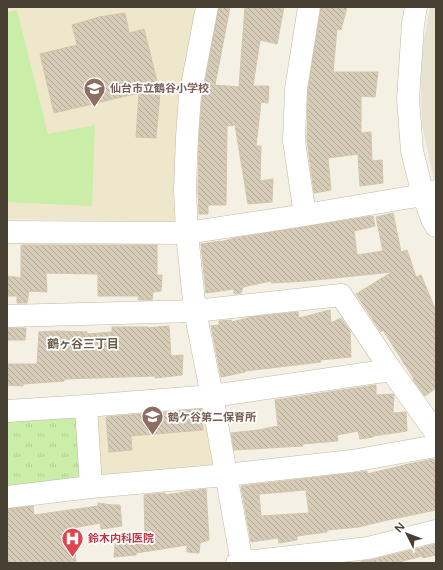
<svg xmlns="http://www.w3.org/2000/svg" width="443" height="570" font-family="'Varela Round','Noto Sans JP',sans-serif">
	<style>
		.residential { fill: #e8e2d1 }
		.education { fill: #efe7cc }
		.green { fill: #caeda8 }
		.park { fill: url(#park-tufts) }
		.building { fill: url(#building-back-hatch); stroke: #d2c5ab; fill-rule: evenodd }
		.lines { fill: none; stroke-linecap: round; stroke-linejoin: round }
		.minor-casing { stroke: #c0b9a6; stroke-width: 23 }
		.minor { stroke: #fff; stroke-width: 22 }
		.labels { text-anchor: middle; stroke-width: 3.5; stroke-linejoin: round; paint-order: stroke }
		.education-label { font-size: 11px; font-weight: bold; fill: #785e54; stroke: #fff; text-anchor: start }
		.health-label { font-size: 11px; font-weight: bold; fill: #be3a42; stroke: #fff; text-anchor: start }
		.neighbourhood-label { font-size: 12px; font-weight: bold; fill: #6b5f49; stroke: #fff }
	</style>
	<defs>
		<pattern id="park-tufts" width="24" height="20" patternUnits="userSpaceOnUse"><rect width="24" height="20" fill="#caeda8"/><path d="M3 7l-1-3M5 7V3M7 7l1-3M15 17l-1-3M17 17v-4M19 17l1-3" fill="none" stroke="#afcc91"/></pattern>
		<pattern id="building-back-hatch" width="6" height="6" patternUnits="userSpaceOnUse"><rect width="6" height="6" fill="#d7ccb8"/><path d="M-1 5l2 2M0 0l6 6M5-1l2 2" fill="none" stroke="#b0a796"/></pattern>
	</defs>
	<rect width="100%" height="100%" fill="#f4f0e4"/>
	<!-- residential -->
	<path class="residential" d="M430,7H436V180L434,181L422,125L420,62Z"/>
	<!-- education -->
	<path class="education" d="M7,7H196L180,213L172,222L7,219Z
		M207,406L215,459L208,468L98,479L92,414Z"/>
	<!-- green -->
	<path class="green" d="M17,10L48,134L95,125L92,206L7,202V12Z"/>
	<!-- park -->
	<path class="park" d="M82,414L85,478L7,488V417Z"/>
	<!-- building -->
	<path class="building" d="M219,7H230L215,85L239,87L245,7H284L277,44L260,40L253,86H269L268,103L261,102L256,146H261L260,181L273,179L272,202L248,204L235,125L227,126L226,205H208V214H199L198,190L199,138L202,98Z
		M321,7H347L341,30L337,29L333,72H378L375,97L361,96V133L371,132L372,161L382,160L383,183L360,186L358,154L328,158L331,190L314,193L307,140L308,90Z
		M125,13L129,33L144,29L160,93L156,138L136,137L139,93L54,113L40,54L77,45L72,25L99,17Z
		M393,213L401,252L407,250L416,277L421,275L436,311V388L425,396L413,380L414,379L383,330L381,332L356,294L392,272L306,281L271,283V281L243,287L241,293L234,294V289L206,293L201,244L220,241V242L235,238L373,216L375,226L354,231L357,255L383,251L376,217Z
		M21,245H157V275H162L161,291L153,292L152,300H138L139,296H98V274L46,273L47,292L29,291L27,303H17V296H7V276L21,278Z
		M330,310L331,323L341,318L350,331L351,357L320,360L321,362L245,371V372L221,377L211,326L219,325V321L231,320L232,322L251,317L298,312L299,318Z
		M169,326L171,356L183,355L182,375L155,378V376L64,379V381L23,384V386L7,385V364H37L39,332L57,331L87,332V334L112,332V327H148V328Z
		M7,328H26L25,340H7Z
		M376,385V395L393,394L394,395L393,413L406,412V413L407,431L373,436V437L360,439L358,431L337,435L338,441L302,444L303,446L234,450L231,433L258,430L278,426L275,400Z
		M201,409L203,430L131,436L132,450L109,452L106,417Z
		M434,459L436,473V510L383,521L359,527L327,530V532L297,536V540L279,543L278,538L251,542L241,486L353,473L367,471V474L409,464ZM306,490L309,513L261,516L259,494Z
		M206,489L209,540L200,543L199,553L187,552V545L136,553V555L114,557L116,535L145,534L144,495L165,493V495L191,491Z
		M98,503L112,505H120L122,526L101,529L100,523L73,528L76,561L49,563H7V509L33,506L34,515L98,506Z
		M436,544V555L423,558L422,556L395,563H361V561L371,560Z"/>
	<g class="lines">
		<defs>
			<path id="minor" d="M207,7L190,96L187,137L185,190L187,233L195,311L212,396L242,563
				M416,7L413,24L408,99L412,151L423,195L432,219L436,226
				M305,215L294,141L296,89L309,7
				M7,232L187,233L305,215L423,195L436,191
				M7,316L195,311L341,295L391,370L436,433
				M86,406L91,487
				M7,411L86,406L212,396L391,370
				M7,497L91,487L226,475L352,461L436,446
				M237,563L368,548L436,531"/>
		</defs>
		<!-- minor casing -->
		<use href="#minor" class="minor-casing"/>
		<!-- minor -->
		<use href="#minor" class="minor"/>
	</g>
	<!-- icons -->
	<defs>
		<symbol id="school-pin" viewBox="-11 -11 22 30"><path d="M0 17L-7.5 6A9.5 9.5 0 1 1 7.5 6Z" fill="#8d6e63" stroke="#fff"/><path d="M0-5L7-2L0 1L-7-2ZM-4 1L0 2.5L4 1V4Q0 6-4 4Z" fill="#fff"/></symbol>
		<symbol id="hospital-pin" viewBox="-11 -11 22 30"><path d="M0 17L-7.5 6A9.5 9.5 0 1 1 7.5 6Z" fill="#e0444e" stroke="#fff"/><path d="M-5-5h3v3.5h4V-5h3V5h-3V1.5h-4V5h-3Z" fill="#fff"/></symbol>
	</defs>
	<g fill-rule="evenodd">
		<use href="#school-pin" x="82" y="76" width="25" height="34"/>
		<use href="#school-pin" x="140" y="404" width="25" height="34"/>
		<use href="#hospital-pin" x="60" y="526" width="25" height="34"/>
	</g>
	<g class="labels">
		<!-- education labels -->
		<g class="education-label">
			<text x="110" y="92">仙台市立鶴谷小学校</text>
			<text x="168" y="421">鶴ケ谷第二保育所</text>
		</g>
		<!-- health labels -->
		<g class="health-label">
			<text x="88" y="542">鈴木内科医院</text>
		</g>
		<!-- neighbourhood labels -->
		<g class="neighbourhood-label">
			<text x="83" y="348">鶴ヶ谷三丁目</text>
		</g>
	</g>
	<!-- border -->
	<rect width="443" height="570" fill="none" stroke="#474033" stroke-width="16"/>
	<!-- north arrow -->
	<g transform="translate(407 534) rotate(312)" stroke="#ffffff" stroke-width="3" paint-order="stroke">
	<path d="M0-3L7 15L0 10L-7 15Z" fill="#474033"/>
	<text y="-6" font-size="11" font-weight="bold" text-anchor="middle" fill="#474033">N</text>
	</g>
</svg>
